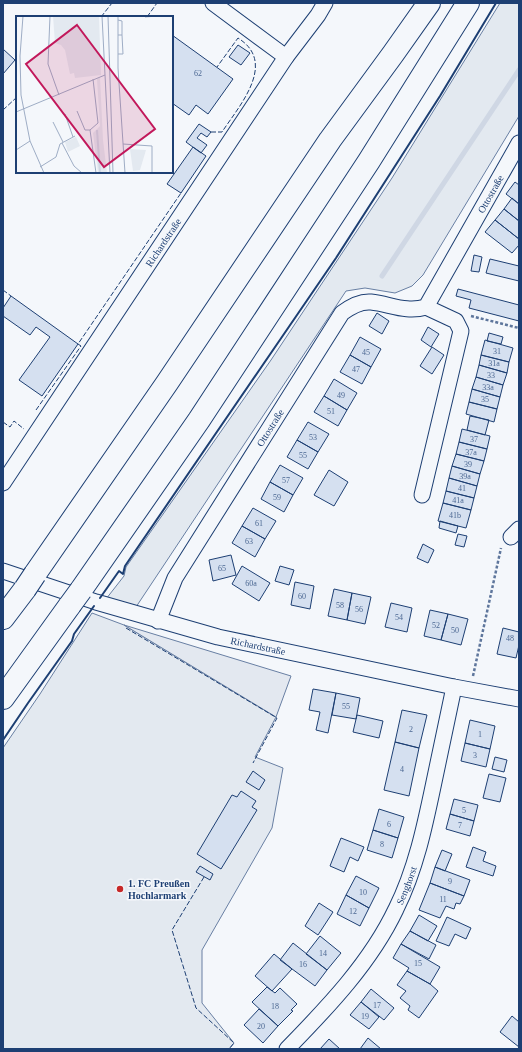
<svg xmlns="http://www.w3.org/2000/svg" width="522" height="1052" font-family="Georgia,serif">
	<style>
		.green { fill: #e3e9f0; stroke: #687fa3 }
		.parking { fill: #e3e8f0; stroke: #687fa3 }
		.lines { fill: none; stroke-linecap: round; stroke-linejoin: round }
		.stream { stroke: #cfd7e4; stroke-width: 5 }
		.building { fill: #d5e0f0; stroke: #1d3f73 }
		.minor-casing { stroke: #1d3f73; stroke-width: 17 }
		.motorway-casing { stroke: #1d3f73; stroke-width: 24 }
		.path { stroke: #5e769c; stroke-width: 2.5; stroke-dasharray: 3 2; stroke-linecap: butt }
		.minor { stroke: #f4f7fb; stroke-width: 15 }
		.motorway { stroke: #f4f7fb; stroke-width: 22 }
		.motorway-bridge-casing { stroke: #1d3f73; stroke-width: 24; stroke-linecap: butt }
		.motorway-bridge { stroke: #f4f7fb; stroke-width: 22 }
		.fence { stroke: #1d3f73; stroke-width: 1; stroke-dasharray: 5 2; stroke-linecap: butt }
		.wall { stroke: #1d3f73; stroke-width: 2 }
		.poi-dot { fill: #c62828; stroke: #f4f7fb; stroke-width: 1.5 }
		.labels { text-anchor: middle; stroke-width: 3; stroke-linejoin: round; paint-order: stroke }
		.number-label { font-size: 8px; fill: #4b6792 }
		.street-label { font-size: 10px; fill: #1d3f73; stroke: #f4f7fb }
		.poi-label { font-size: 10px; font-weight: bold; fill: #1d3f73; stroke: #f4f7fb; text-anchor: start }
		.inset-river { fill: none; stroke: #cfd7e4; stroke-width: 2 }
		.inset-road { fill: none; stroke: #9eadc5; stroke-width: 1 }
		.view { fill: #c2185b; fill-opacity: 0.15; stroke: #c2185b; stroke-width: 2 }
		.inset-edge { fill: none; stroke: #1d3f73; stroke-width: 2 }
	</style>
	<rect width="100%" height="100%" fill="#f4f7fb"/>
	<!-- green -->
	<path class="green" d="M500,3H519V116L423,275L412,286L395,293L365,288L346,291L136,607L106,599L124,576L126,567L271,360L392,178Z
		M92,613L124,625L276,717L255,757L283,768L272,828L202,950V1003L234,1043L229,1049H3V748L40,694Z"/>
	<!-- parking -->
	<path class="parking" d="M124,625L291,676L276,717Z"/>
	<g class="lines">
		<!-- stream -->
		<path class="stream" d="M382,276L519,70"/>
	</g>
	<!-- building -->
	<path class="building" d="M172,35L233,79L208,114L196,105L189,115L172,103Z
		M238,45L250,53L241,65L229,57Z
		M3,49L15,60L3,74Z
		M199,124L211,132L207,137L201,133L197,138L207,145L201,153L186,142Z
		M193,147L206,156L181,193L167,184Z
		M515,182L519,185V204L506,194Z
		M512,198L519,204V221L504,209Z
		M504,209L519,221V239L495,220Z
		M495,220L519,239V245L512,253L485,232Z
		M474,255L482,257L479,272L471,271Z
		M490,259L519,266V281L486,273Z
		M458,289L519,305V321L469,308L471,300L456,296Z
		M11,296L78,344L42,396L19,380L50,337L36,327L30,335L3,316V308Z
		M377,313L389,321L382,334L369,326Z
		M428,327L439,334L431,347L421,340Z
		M489,333L503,337L501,344L487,341Z
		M360,337L381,349L371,367L350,355Z
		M485,340L513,348L509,362L481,355Z
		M432,347L444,355L432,374L420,366Z
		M350,355L371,367L362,384L340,372Z
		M481,355L509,362L507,373L479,365Z
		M479,365L507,373L503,385L476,377Z
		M476,377L503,385L500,397L472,389Z
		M334,379L357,393L347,410L324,396Z
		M472,389L500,397L497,409L469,402Z
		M324,396L347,410L338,426L314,412Z
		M469,402L497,409L494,422L466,414Z
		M470,416L489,420L485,435L467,430Z
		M308,422L329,434L318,452L297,440Z
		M462,429L490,436L487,449L459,442Z
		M297,440L318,452L308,469L287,457Z
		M459,442L487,449L484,461L456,454Z
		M456,454L484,461L480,474L452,466Z
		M280,465L303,478L293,495L270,482Z
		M452,466L480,474L477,486L449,478Z
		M329,470L348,482L334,506L314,495Z
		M449,478L477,486L474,498L446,491Z
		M270,482L293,495L284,512L261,499Z
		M446,491L474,498L471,510L443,503Z
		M443,503L471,510L466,528L438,521Z
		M253,508L276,521L265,539L242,526Z
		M440,521L458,526L456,533L439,528Z
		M242,526L265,539L255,557L232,543Z
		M458,534L467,536L464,547L455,545Z
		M423,544L434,550L428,563L417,558Z
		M231,555L236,575L213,581L209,560Z
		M242,566L270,583L259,601L232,584Z
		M280,566L294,570L289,585L275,581Z
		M295,582L314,586L310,609L291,605Z
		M334,589L352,593L347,620L328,616Z
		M352,593L371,597L365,624L347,620Z
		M391,603L412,608L407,632L385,627Z
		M430,610L448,614L441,640L424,636Z
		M448,614L468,619L461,645L441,640Z
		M503,628L519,632V645L516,658L497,654Z
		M313,689L336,693L328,733L316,730L320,712L309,710Z
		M336,693L360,698L356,719L332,715Z
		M402,710L427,715L419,748L395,742Z
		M357,715L383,721L379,738L353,732Z
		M470,720L495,726L490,749L465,743Z
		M395,742L419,748L409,796L384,790Z
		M465,743L490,749L486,767L461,761Z
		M495,757L507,760L504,772L492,769Z
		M253,771L265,780L259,790L246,782Z
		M489,774L506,778L500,802L483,798Z
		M241,791L256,801L252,807L257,810L221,869L197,854L232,795L237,797Z
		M454,799L478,805L474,821L450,814Z
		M379,809L404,817L398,838L373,830Z
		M450,814L474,821L470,836L446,829Z
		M373,830L398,838L392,858L367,850Z
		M341,838L364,847L358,861L350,857L344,872L330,866Z
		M473,847L486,852L483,861L496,866L493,876L466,867Z
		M442,850L452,854L445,871L435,867Z
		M200,866L213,874L210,880L196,872Z
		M435,867L470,880L464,896L430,883Z
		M356,876L379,888L369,908L346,895Z
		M430,883L464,896L460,904L456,903L454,909L446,906L440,918L419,910Z
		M346,895L369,908L360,926L337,914Z
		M319,903L333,912L318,935L305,926Z
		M419,915L437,926L428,941L410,931Z
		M447,917L471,928L466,939L455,934L449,946L436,941Z
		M410,931L436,945L429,959L401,944Z
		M320,936L341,953L327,970L306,954Z
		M293,943L327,970L315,986L280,960Z
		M401,944L440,967L430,984L407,971L409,968L393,958Z
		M274,954L292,969L272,991L255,976Z
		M407,971L430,984L438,991L419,1018L408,1010L410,1006L400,998L406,991L397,985Z
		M267,987L275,993L280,988L297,1004L291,1010L293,1011L278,1026L252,1002Z
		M371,989L394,1008L384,1020L361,1002Z
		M361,1002L379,1017L369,1029L350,1015Z
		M259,1009L278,1026L263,1043L244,1025Z
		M512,1016L519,1022V1047L500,1032Z
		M368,1038L381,1049H360Z
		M329,1039L340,1049H320Z"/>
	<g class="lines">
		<defs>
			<g id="minor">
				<path d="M213,3L286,57"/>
				<path id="s1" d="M3,483L286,57L318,15L325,3"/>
				<path d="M422,495L461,331L456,321L426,307"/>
				<path d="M511,537L519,529"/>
				<path id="s2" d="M3,571L96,602L218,637L454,687L519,699"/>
				<path id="s3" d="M158,621L175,578L342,313C350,307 360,301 371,302C390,304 406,313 426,307L519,143"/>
				<path id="s4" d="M287,1049C328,1007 371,962 396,909C416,869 425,825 434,782C441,750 447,719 454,687"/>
			</g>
			<path id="motorway" d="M35,574L167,383L330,140L393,54L429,3
				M81,590L199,420L369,161L468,3
				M3,618L25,589
				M3,698L70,605"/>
		</defs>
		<!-- minor casing -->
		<use href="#minor" class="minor-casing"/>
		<!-- motorway casing -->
		<use href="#motorway" class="motorway-casing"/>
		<!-- path -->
		<path class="path" d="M471,316L519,328
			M473,676L501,548"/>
		<!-- minor -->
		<use href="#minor" class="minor"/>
		<!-- motorway -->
		<use href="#motorway" class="motorway"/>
		<defs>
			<path id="motorway-bridge" d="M25,589L35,574
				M70,605L81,590"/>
		</defs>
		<!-- motorway-bridge casing -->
		<use href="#motorway-bridge" class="motorway-bridge-casing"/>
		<!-- motorway-bridge -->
		<use href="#motorway-bridge" class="motorway-bridge"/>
		<!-- fence -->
		<path class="fence" d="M101,17L112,3
			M147,17L157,3
			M3,110L17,97
			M211,132H222C239,106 278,63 238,38L217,67
			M3,290L11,296
			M36,410L81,346L78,344L181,193
			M3,422L10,427L14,421L24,429
			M126,628L277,718L253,763
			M204,877L172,930L196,1008L234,1043L229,1049"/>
		<!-- wall -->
		<path class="wall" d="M100,598L119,571L123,574L125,566L336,258L440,96L496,3
			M3,740L28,703L72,641L74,634L94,606"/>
	</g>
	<!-- markers -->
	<circle class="poi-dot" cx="120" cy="889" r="4"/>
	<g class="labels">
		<!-- number labels -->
		<g class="number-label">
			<text x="198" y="76">62</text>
			<text x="497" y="354">31</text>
			<text x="366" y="355">45</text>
			<text x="494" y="366">31a</text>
			<text x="356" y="372">47</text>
			<text x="491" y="378">33</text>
			<text x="488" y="390">33a</text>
			<text x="341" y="398">49</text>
			<text x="485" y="402">35</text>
			<text x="331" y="414">51</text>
			<text x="313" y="440">53</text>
			<text x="474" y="442">37</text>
			<text x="471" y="455">37a</text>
			<text x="303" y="458">55</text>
			<text x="468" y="467">39</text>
			<text x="465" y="479">39a</text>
			<text x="286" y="483">57</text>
			<text x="462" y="491">41</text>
			<text x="277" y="500">59</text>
			<text x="458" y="503">41a</text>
			<text x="455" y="518">41b</text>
			<text x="259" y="526">61</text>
			<text x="249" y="544">63</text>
			<text x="222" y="571">65</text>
			<text x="251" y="586">60a</text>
			<text x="302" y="599">60</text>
			<text x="340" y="608">58</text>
			<text x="359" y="612">56</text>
			<text x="399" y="620">54</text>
			<text x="436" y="628">52</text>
			<text x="455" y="633">50</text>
			<text x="510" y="641">48</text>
			<text x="346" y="709">55</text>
			<text x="411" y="732">2</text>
			<text x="480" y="737">1</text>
			<text x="475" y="758">3</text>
			<text x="402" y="772">4</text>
			<text x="464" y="813">5</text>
			<text x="389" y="827">6</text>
			<text x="460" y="828">7</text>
			<text x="382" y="847">8</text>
			<text x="450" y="884">9</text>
			<text x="363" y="895">10</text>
			<text x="443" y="902">11</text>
			<text x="353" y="914">12</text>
			<text x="323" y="956">14</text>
			<text x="418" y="966">15</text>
			<text x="303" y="967">16</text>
			<text x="377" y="1008">17</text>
			<text x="275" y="1009">18</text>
			<text x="365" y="1019">19</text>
			<text x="261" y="1029">20</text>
		</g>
		<!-- street labels -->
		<g class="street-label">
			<text dy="4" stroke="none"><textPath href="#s3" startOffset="577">Ottostraße</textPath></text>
			<text dy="4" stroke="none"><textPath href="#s1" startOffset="289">Richardstraße</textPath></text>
			<text dy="4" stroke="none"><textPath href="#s3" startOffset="224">Ottostraße</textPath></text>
			<text dy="4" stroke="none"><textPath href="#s2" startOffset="266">Richardstraße</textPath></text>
			<text dy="4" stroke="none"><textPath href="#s4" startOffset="204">Senghorst</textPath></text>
		</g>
		<!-- poi labels -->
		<g class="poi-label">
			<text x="128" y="887">1. FC Preußen<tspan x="128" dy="12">Hochlarmark</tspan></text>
		</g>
	</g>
	<!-- overview -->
	<g transform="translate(16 16)">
		<rect width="157" height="157" fill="#f4f7fb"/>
		<path d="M37,0H83L85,59L59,62L58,57L54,58L49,34L45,29L39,27ZM84,61L87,124L91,157H82L77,117L84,110L81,63ZM60,121L64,130L52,136L49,126ZM114,133L130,134L124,154L117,155Z" fill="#e3e9f0"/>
		<path class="inset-river" d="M81,114L84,157"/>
		<path class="inset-road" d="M7,0L4,40L5,79L14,125L28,157M34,0L32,48L43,79M86,0L94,157M92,0L97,157M102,0V52L109,157M129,1L141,0M102,4L106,5V19M102,19H106L107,38H102M77,63L82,107L74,114L80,157M61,95L69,114H74M0,96L89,59M49,98L57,121M37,106L47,126M46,127L58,150L66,157M107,128L136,130V157M0,134L14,125M24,151L40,141L44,128L59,120"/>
		<path class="view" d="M61,9L139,113L88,151L10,48Z"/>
		<rect width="157" height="157" class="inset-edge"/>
	</g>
	<!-- border -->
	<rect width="522" height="1052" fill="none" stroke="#1d3f73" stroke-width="8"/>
</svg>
